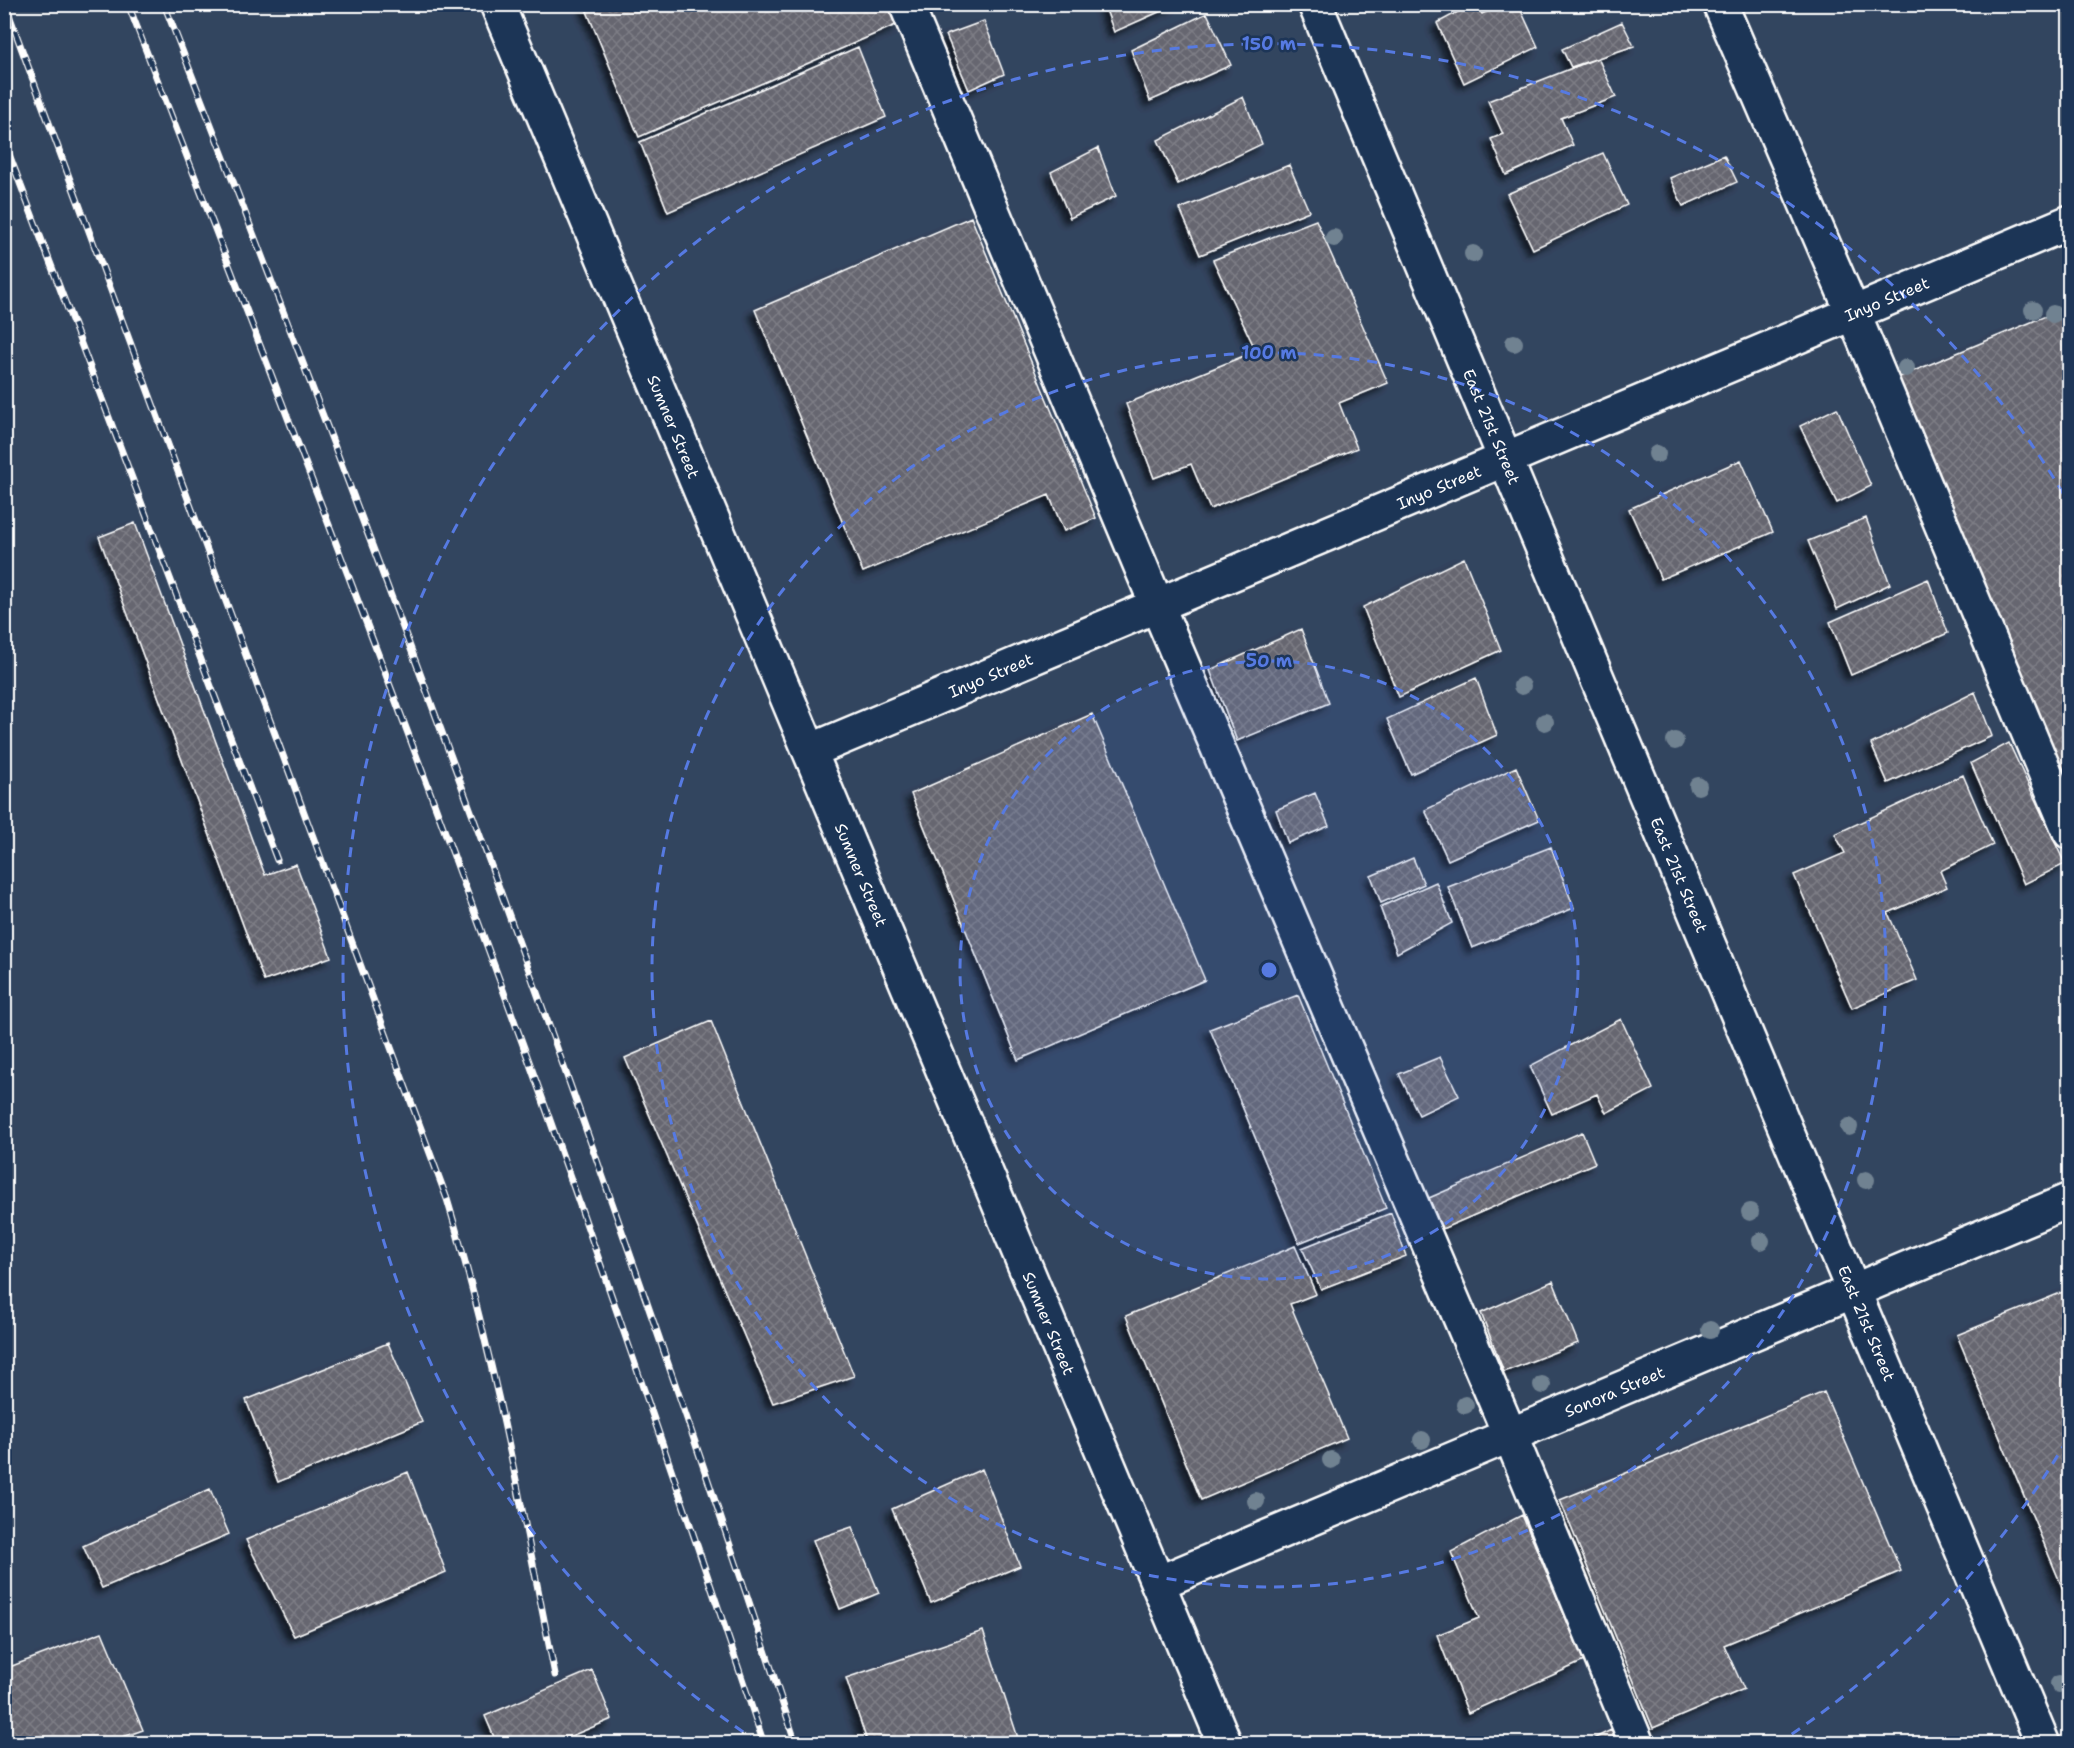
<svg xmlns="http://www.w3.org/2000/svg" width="2074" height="1748" font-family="'Shantell Sans',sans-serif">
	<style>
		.built { fill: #33445e }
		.building { fill: url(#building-cross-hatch); stroke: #fff; stroke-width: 1.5; filter: url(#shadow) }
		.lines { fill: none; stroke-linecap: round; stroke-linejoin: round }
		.minor-casing { stroke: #fff; stroke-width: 38 }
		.minor { stroke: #1d3557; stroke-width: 33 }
		.rail-casing { stroke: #fff; stroke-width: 7 }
		.rail { stroke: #1d3557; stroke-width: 4.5; stroke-dasharray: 14; stroke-linecap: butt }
		.tree { fill: #708291 }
		.ring { fill: none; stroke: #567ae2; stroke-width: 3; stroke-dasharray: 10 8 }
		.labels { text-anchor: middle; stroke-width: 5; stroke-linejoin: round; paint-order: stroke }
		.street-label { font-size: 16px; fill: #fff; stroke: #1d3557 }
		.centre { fill: #567ae2; stroke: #1d3557; stroke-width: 3 }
		.ring-label { font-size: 18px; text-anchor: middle; font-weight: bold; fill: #567ae2; stroke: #1d3557; stroke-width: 5; stroke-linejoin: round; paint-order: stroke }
	</style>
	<defs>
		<pattern id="building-cross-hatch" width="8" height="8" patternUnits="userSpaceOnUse" patternTransform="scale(1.5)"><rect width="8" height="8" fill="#666670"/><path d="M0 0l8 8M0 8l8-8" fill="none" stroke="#7d7d85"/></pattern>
		<filter id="shadow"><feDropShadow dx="-5.5" dy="5.5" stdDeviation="3" flood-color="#0009"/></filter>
	</defs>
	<rect width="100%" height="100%" fill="#1d3557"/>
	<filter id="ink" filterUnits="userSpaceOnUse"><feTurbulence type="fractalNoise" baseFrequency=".0167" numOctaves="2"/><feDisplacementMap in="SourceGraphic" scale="12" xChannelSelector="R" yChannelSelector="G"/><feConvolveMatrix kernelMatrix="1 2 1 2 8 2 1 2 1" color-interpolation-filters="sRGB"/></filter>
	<g filter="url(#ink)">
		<!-- built -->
		<path class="built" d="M5,5H2069V1743H5Z"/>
		<!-- building -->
		<path class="building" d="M584,4H788L789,8L797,4H890L898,24L639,137Z
			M1104,4H1177L1114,32Z
			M1473,4H1476L1482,14L1503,4H1518L1538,47L1464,83L1437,23Z
			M1207,13L1231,65L1150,101L1131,50Z
			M984,21L1004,74L969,90L946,35Z
			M1622,22L1634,46L1571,67L1562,49Z
			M858,47L886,117L668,212L640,142Z
			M1598,58L1616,97L1561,118L1573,145L1506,175L1491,139L1503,134L1488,101Z
			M1243,97L1262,144L1178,184L1158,140Z
			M1098,148L1116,196L1070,218L1051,172Z
			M1603,153L1627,205L1533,249L1507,194Z
			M1724,155L1737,182L1683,206L1670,178Z
			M1289,165L1309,211L1200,255L1180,209Z
			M971,217L1096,518L1064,531L1049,495L863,572L755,310Z
			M1316,220L1388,383L1339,403L1357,448L1210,509L1191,464L1154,478L1126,404L1256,351L1213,260Z
			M2070,306V770L2061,774L1897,378Z
			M1837,408L1871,486L1837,503L1800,426Z
			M1741,460L1773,532L1661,579L1629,509Z
			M1866,518L1890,584L1837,609L1808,541Z
			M135,523L265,875L296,864L331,957L264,981L99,537Z
			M1464,558L1501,650L1399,697L1363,607Z
			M1928,579L1948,633L1851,675L1830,622Z
			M1301,629L1329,703L1237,741L1210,670Z
			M1476,678L1497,735L1411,774L1387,719Z
			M1975,692L1992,736L1888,783L1871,744Z
			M1092,714L1205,980L1018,1060L911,794Z
			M2009,743L2065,864L2024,884L1971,763Z
			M1516,767L1539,820L1448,860L1425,810Z
			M1963,775L1993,845L1940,871L1947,887L1888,913L1917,980L1852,1008L1794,875L1845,853L1835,834Z
			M1315,793L1329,826L1288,843L1276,810Z
			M1551,847L1574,908L1472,948L1448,887Z
			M1413,858L1424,884L1381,903L1371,876Z
			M1436,882L1452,923L1397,953L1380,907Z
			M1298,995L1386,1208L1299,1243L1210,1029Z
			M1621,1019L1653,1089L1606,1113L1597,1094L1552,1114L1530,1066Z
			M711,1021L854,1376L773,1403L625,1058Z
			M1440,1057L1459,1096L1419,1115L1399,1074Z
			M1582,1132L1595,1163L1442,1229L1429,1198Z
			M1391,1213L1406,1256L1321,1289L1302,1248Z
			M1295,1246L1316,1294L1290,1304L1347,1438L1201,1500L1126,1316Z
			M1553,1281L1578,1343L1504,1372L1481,1313Z
			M2070,1289V1606L1957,1335Z
			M388,1343L422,1422L278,1482L246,1400Z
			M1824,1392L1901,1571L1724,1645L1744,1689L1653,1728L1560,1500Z
			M982,1469L1020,1566L931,1603L892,1509Z
			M408,1472L446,1572L294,1636L246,1540Z
			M210,1489L229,1534L102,1588L83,1546Z
			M1522,1515L1584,1661L1468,1713L1437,1635L1479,1618L1451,1552Z
			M852,1527L879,1593L840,1609L813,1540Z
			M983,1631L1020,1744H868L846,1678Z
			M102,1632L143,1730L103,1744H4V1669Z
			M592,1670L612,1719L552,1744H497L485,1716Z
			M1611,1730L1617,1744H1583Z"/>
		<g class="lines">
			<defs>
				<g id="minor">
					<path id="s1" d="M497,4L1225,1744"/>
					<path d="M906,4L1157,605L1510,1435L1637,1744"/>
					<path id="s2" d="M1315,4L2043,1744"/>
					<path d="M1720,4L1853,313L2070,832"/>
					<path id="s3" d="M810,751L2070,222"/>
					<path id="s4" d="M1158,1583L2070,1200"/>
				</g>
			</defs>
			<!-- minor casing -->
			<use href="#minor" class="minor-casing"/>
			<!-- minor -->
			<use href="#minor" class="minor"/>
			<defs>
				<path id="rail" d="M5,4L447,1199C494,1354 523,1515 555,1675
					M128,4C268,366 409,727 540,1092C617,1309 691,1526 764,1744
					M164,4C389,579 604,1157 796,1744
					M4,141L277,860"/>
			</defs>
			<!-- rail casing -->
			<use href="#rail" class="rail-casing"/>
			<!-- rail -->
			<use href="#rail" class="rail"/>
		</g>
		<!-- trees -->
		<g class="tree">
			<circle cx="1334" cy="238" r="9"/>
			<circle cx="1473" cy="254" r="9"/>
			<circle cx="2033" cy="310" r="9"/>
			<circle cx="2053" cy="314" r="9"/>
			<circle cx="1514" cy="343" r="9"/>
			<circle cx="1906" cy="368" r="9"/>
			<circle cx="1657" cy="454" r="9"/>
			<circle cx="1522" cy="686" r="9"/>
			<circle cx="1545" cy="722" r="9"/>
			<circle cx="1675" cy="741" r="9"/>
			<circle cx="1698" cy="786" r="9"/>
			<circle cx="1849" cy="1127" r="9"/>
			<circle cx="1866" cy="1180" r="9"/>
			<circle cx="1750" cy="1212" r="9"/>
			<circle cx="1761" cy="1241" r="9"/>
			<circle cx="1710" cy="1330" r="9"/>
			<circle cx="1542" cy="1385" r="9"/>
			<circle cx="1465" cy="1405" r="9"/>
			<circle cx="1422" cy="1440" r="9"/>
			<circle cx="1331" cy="1460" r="9"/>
			<circle cx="1256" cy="1501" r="9"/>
			<circle cx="2059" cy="1684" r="9"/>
		</g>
	</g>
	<!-- distance rings -->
	<circle cx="1269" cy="970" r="309" fill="#567ae2" fill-opacity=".12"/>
	<g class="ring">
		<circle cx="1269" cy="970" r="309"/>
		<circle cx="1269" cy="970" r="617"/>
		<path d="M2067 1440A926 926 0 0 1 1780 1742M758 1742A926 926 0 1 1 2067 500"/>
	</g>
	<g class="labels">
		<!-- street labels -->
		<g class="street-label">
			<text dy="6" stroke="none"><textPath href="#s3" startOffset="1168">Inyo Street</textPath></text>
			<text dy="6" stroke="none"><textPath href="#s1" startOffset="458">Sumner Street</textPath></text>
			<text dy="6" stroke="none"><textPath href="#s2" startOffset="458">East 21st Street</textPath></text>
			<text dy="6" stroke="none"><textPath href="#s3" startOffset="682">Inyo Street</textPath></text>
			<text dy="6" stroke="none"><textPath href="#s3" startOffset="196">Inyo Street</textPath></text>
			<text dy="6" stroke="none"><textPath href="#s1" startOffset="944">Sumner Street</textPath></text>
			<text dy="6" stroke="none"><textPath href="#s2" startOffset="944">East 21st Street</textPath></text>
			<text dy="6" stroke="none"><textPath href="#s1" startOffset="1430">Sumner Street</textPath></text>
			<text dy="6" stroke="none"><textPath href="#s2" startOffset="1430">East 21st Street</textPath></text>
			<text dy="6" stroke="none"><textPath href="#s4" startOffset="495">Sonora Street</textPath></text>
		</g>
	</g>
	<circle cx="1269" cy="970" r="9" class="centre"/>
	<g class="ring-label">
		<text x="1269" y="50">150 m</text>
		<text x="1269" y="359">100 m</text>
		<text x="1269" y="667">50 m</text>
	</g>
	<!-- margin -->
	<rect width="2074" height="1748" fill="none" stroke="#1d3557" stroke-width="24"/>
	<rect x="12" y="12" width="2050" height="1724" fill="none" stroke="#fff" stroke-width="2" filter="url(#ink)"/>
</svg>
